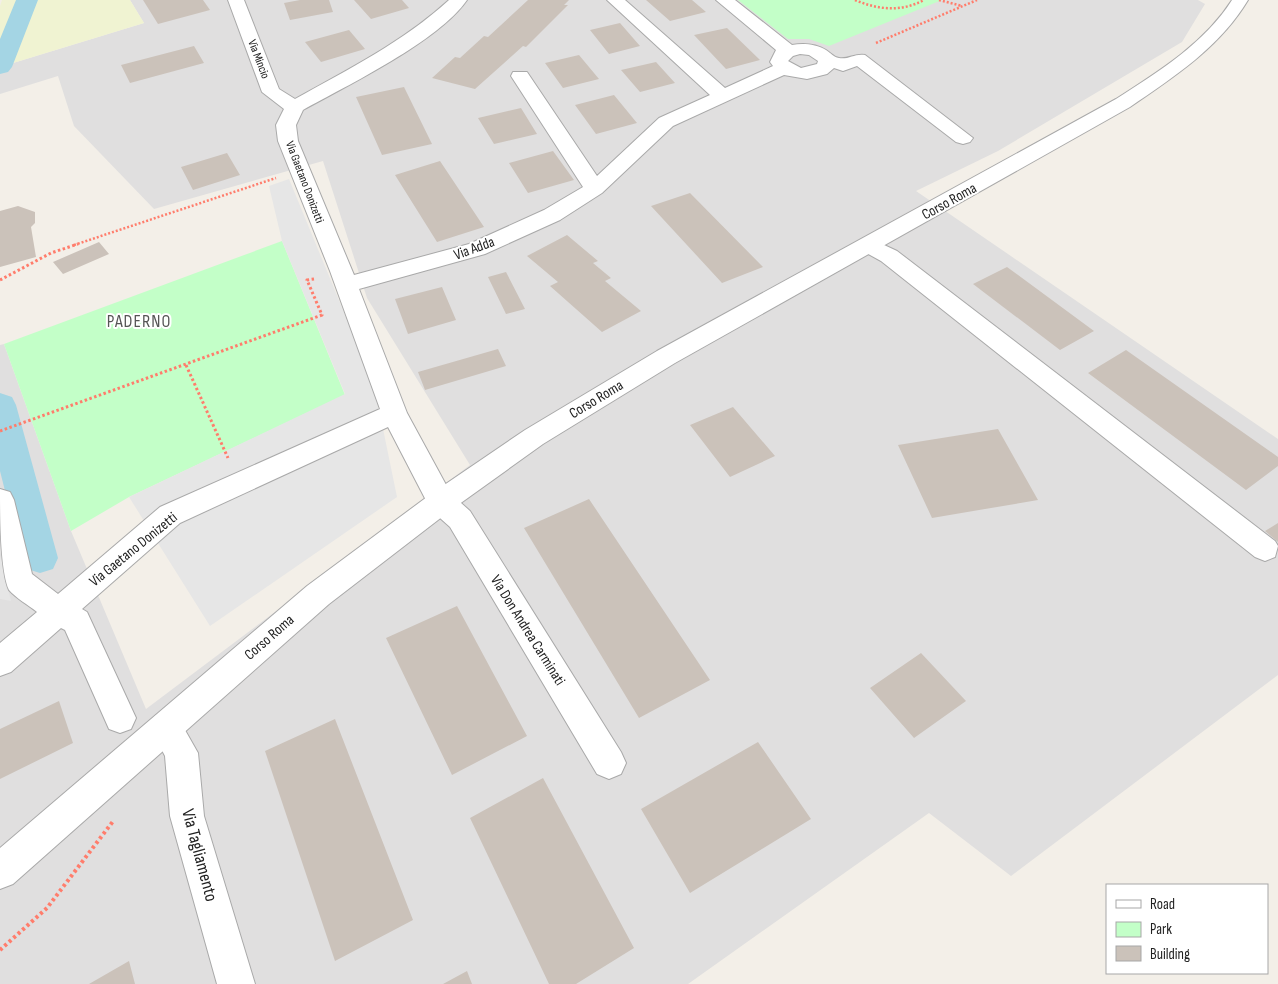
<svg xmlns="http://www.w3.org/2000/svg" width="1278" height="984" font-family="'Sofia Sans Condensed',sans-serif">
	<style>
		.residential { fill: #e0dfdf }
		.farmland { fill: #f0f3d2 }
		.park { fill: #c3ffc8 }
		.parking { fill: #e6e6e6 }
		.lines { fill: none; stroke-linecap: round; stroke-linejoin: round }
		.canal { fill: #a4d5e4; fill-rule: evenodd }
		.building { fill: #cbc2ba }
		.minor-casing { stroke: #a9a9a9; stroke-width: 2 }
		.tertiary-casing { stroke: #a9a9a9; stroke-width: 2 }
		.path-far2 { stroke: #ff7d6c; stroke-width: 2.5; stroke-dasharray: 2 2; stroke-linecap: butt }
		.path-far1 { stroke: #ff7d6c; stroke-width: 3; stroke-dasharray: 2.5 2.5; stroke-linecap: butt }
		.path { stroke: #ff7d6c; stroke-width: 4; stroke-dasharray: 3 3; stroke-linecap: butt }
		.minor { fill: #fff; fill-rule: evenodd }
		.tertiary { fill: #fff; fill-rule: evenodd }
		.labels { text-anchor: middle; stroke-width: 4; stroke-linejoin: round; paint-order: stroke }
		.far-street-label { font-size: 12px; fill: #222; stroke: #fff }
		.street-label { font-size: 15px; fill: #222; stroke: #fff }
		.quarter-label { font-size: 18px; letter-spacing: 1px; fill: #555; stroke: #fff }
		.near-street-label { font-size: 18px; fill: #222; stroke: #fff }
	</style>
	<rect width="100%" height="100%" fill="#f3efe8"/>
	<!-- residential -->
	<path class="residential" d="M130,0H1198L1205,4L1182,42L998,151L916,191L1278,439V675L1011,876L929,813L688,984H0V345L4,344L71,531L146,709L470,465L367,298L323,161L154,209L74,126L58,76L0,94V67L144,23Z"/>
	<!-- farmland -->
	<path class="farmland" d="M2,0H130L144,23L0,67V56L5,50L0,42V6Z"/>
	<!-- park -->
	<path class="park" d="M738,0H942L829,46L809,39H788Z
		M282,241L345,395L129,497L71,531L4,344Z"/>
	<!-- parking -->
	<path class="parking" d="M289,179L374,385L397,497L210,626L129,497L345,394L282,241L269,186Z
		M0,555L11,601L0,599Z"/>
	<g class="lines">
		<!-- canal -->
		<path class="canal" d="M16,0H38L12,67L8,72L0,74V39Z
			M0,393L12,397L16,405L58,558L53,569L40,573L27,569L22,558L0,471Z"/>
	</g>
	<!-- building -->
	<path class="building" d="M143,0H203L210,10L158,24Z
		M300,0H329L333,12L290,20L284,3Z
		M354,0H402L409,8L371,19Z
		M528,0H569L564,5H568L526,47L523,46L475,89L432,78L455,57L460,58L484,36L488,37Z
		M646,0H692L706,12L670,21Z
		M620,23L640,46L609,54L590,30Z
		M727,28L760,60L726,69L694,35Z
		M349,30L365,49L321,62L305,42Z
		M194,46L204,63L130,83L121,65Z
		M579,55L599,79L563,88L545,63Z
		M656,62L675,83L640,92L621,70Z
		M404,87L432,144L382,155L356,97Z
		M614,95L637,123L596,134L575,105Z
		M521,108L537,134L494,144L478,118Z
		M553,151L574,180L528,193L509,163Z
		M227,153L240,175L193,190L181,167Z
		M440,161L484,227L437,242L395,175Z
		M690,193L763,267L722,283L651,206Z
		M18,206L35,212V223L31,227L36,257L0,267V211Z
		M567,235L598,261L593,263L611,278L605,281L641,311L602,332L550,286L558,282L527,256Z
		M99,242L109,254L63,274L53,262Z
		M1007,267L1094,331L1060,350L973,284Z
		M506,272L525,309L506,314L488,277Z
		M442,287L456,320L408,334L395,299Z
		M498,349L506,366L425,390L418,372Z
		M1126,350L1278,457V466L1246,490L1088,373Z
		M733,407L775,456L730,477L690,425Z
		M998,429L1038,500L932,518L898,445Z
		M589,499L710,680L639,718L524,528Z
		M1278,523V542L1265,531Z
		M457,606L527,736L452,775L386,638Z
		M921,653L966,701L914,738L870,688Z
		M59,701L73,743L0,779V729Z
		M335,719L413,920L335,961L265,751Z
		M758,742L811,819L690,893L641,809Z
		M543,778L634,948L576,984H549L470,818Z
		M129,961L135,984H89Z
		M467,971L472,984H443Z"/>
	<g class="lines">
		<defs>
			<path id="minor" d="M228,0H244L279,89L295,99C349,69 403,42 449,0H467C439,41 348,85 303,110L296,125L298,141L354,275L469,244L544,210L583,187L511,76L513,72H527L597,176L659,118L710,95L607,0H625L725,88L773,66L770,62L776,50L716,0H735L792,45C803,43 816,44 826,50C831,53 833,57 839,58C848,60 855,53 865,55L973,138L970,142L963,144L956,142L857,66L843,71L834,68L827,74L807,79L784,75L673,126L602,193L560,220L485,254L359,289L407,413L451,494L470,511L621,752L626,763L621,774L609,779L597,774L450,527L431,510L388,427L180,523L82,609L87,612L136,718L131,729L120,733L109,729L65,630L61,628L11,672L0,676V643L37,612C28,605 16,598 9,590C0,571 0,513 0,489L10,492L14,500L32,574L58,594L160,507L380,409L330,271L278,141L276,125L284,109L262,92ZM800,54L809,55L818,61L817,64L801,68L788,61L793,56Z
				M869,238L897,251L1275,541L1278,546L1275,557L1265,561L1255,557L881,261L861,250L858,245L861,240Z
				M166,712L177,716L198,753L204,816L255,984H217L170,816L165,756L150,727L155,716Z"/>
			<path id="tertiary" d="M1232,0H1248C1220,47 1174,77 1130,107L675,363L543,444L451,510L329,604L13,884L0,889V848L307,586L431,494L525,430L657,351L1116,99C1158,72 1205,43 1232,0Z"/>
		</defs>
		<!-- minor casing -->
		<use href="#minor" class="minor-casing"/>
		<!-- tertiary casing -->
		<use href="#tertiary" class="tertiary-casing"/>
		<!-- path-far2 -->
		<path class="path-far2" d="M855,0C878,10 902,12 924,0
			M939,0L962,6
			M876,43L977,0
			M74,245L276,178"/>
		<!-- path-far1 -->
		<path class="path-far1" d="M0,280L51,253L78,244
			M186,365L228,458
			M0,431L322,315L307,280L314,279"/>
		<!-- path -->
		<path class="path" d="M0,950L47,908L114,820"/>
		<!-- minor -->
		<use href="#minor" class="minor"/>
		<!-- tertiary -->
		<use href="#tertiary" class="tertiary"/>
	</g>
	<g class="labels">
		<!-- far-street labels -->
		<g class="far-street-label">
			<text transform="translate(259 59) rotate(69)" y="4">Via Mincio</text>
			<text transform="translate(305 182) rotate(69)" y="4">Via Gaetano Donizetti</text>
		</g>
		<!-- street labels -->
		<g class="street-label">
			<text transform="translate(949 201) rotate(-29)" y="5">Corso Roma</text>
			<text transform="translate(474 248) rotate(-20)" y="5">Via Adda</text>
			<text transform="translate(596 399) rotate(-31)" y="5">Corso Roma</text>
			<text transform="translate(133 549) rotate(-39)" y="5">Via Gaetano Donizetti</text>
			<text transform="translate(528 630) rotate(58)" y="5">Via Don Andrea Carminati</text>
			<text transform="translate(269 637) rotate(-41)" y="5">Corso Roma</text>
		</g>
		<!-- quarter labels -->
		<g class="quarter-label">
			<text x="139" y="327">PADERNO</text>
		</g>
		<!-- near-street labels -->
		<g class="near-street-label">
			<text transform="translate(200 855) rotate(75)" y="6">Via Tagliamento</text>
		</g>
	</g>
	<!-- legend -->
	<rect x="1106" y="884" width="162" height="90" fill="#ffffff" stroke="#a7a7a7"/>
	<rect x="1116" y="900" width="25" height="8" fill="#ffffff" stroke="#a7a7a7"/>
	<text x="1150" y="909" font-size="15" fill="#222222">Road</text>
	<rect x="1116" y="922" width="25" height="15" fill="#c3ffc8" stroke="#a7a7a7"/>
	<text x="1150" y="934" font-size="15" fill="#222222">Park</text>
	<rect x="1116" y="946" width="25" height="15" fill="#cbc2ba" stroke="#a7a7a7"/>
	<text x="1150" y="959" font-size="15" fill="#222222">Building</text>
</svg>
